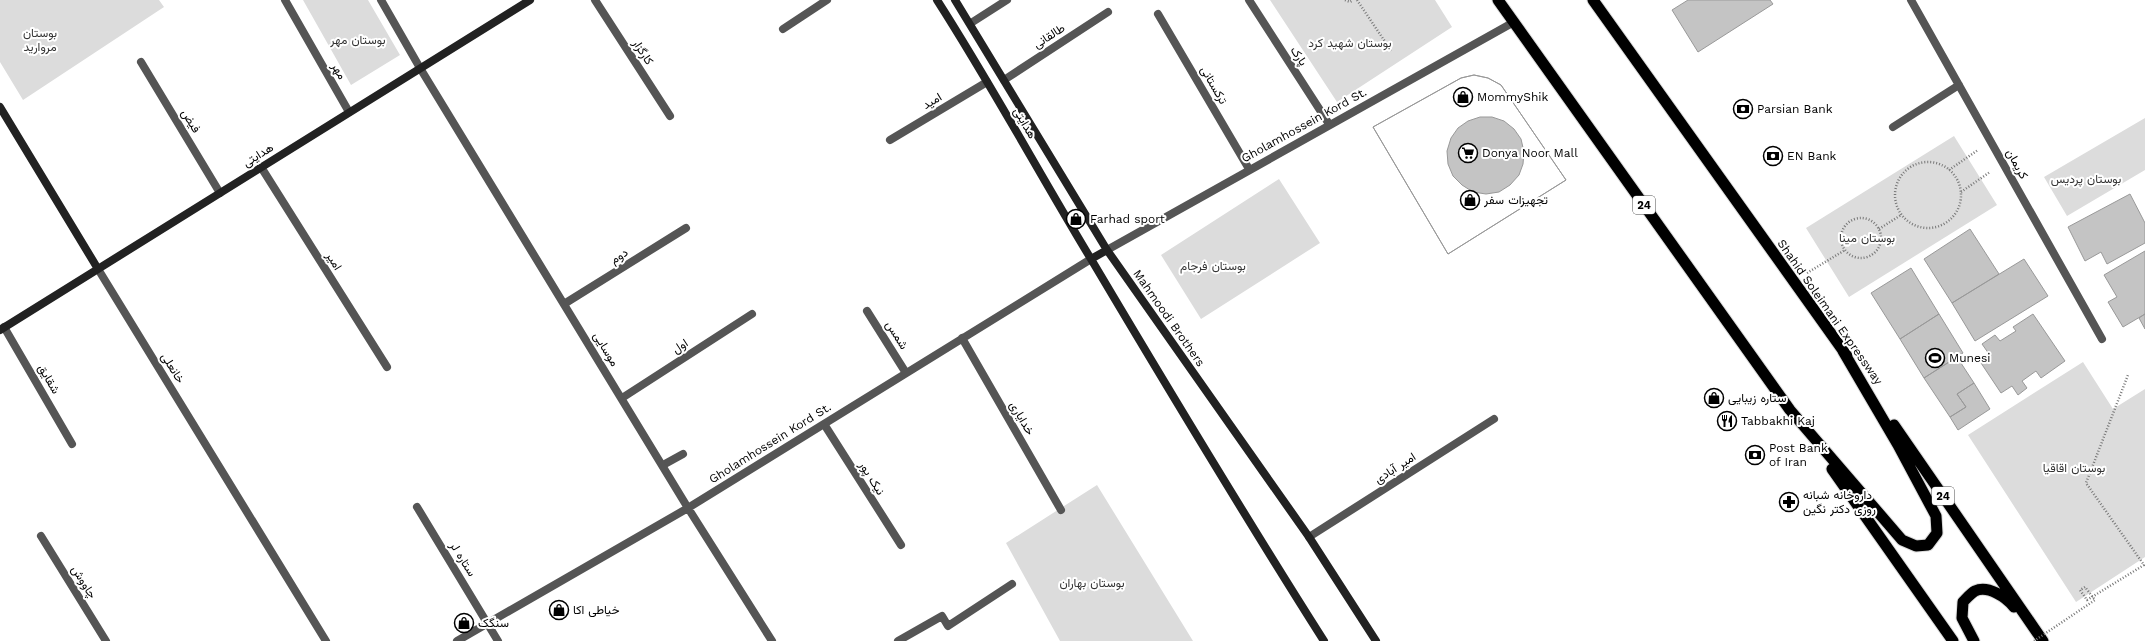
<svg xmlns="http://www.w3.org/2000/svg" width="2145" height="641" font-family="'Work Sans',Vazirmatn,sans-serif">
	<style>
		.green { fill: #dcdcdc }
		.building { fill: #c4c4c4; stroke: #999; fill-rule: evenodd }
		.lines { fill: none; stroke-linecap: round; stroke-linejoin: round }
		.trunk-casing { stroke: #dbdbdb; stroke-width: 13 }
		.path { stroke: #777; stroke-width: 2.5; stroke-dasharray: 1 2; stroke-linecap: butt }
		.service { stroke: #555; stroke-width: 8 }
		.minor { stroke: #555; stroke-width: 8 }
		.secondary { stroke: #222; stroke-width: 8 }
		.trunk { stroke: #000; stroke-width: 11 }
		.path-bridge { stroke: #777; stroke-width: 2.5; stroke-dasharray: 1 2; stroke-linecap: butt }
		.labels { text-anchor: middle; stroke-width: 4; stroke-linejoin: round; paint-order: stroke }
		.shield { fill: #fff; stroke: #4c4c4c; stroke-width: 1 }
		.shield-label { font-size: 11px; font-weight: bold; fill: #000 }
		.park-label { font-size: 12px; fill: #333; stroke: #fff }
		.street-label { font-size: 12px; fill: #000; stroke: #fff }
		.poi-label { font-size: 12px; fill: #000; stroke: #fff; text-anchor: start }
	</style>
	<rect width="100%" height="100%" fill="#fff"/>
	<!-- green -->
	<path class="green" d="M0,0H159L164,7L23,100L0,62Z
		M303,0H368L400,55L351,85Z
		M1270,0H1435L1452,27L1337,102Z
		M2145,118V170L2067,216L2044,177Z
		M1954,136L1997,205L1849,297L1806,228Z
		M1279,179L1320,243L1201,319L1161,255Z
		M2083,362L2113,409L2145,389V557L2076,602L1968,435Z
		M1097,485L1193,641H1060L1006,543Z"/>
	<!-- building -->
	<path class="building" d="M1688,0H1770L1773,4L1698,52L1672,10Z
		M1474,75L1488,78L1501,85L1566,180L1448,254L1373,127L1461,78ZM1480,117H1492L1504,121L1514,129L1521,139L1524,152L1523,164L1519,175L1510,185L1499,192L1486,194L1473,192L1462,185L1453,176L1448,164L1447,151L1451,138L1458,128L1468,121Z
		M1474,75L1488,78L1501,85L1566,180L1448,254L1373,127L1461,78Z
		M2130,194L2145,223V243L2107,264L2101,252L2085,261L2068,227Z
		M1970,229L1999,274L1952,303L1924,259Z
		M2145,251V314L2123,327L2108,302L2117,297L2104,275Z
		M2024,259L2048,296L1975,341L1952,303Z
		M1911,268L1939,314L1900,339L1871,293Z
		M1939,314L1963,353L1924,378L1900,339Z
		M2033,314L2065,361L2041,378L2036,371L2022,381L2027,388L2018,395L2012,386L2001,393L1979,360L1989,354L1982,344L1995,335L2000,341L2016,331L2013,327Z
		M2145,314V329L2139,318Z
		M1957,357L1974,383L1957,394L1966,407L1950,417L1924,378Z
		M1974,383L1990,409L1958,430L1950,417L1966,407L1957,394Z"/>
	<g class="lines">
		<defs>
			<path id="trunk" d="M1498,0L1790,410L1902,540L1916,546L1928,545L1937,533L1936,516L1898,445L1843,351
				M1593,0L1847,356
				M1894,425L2043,641
				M1832,469L1953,641
				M1974,641L1962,618L1963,602C1966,599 1971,593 1975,591C1988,585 2006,597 2014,607"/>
		</defs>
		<!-- trunk casing -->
		<use href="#trunk" class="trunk-casing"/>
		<!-- path -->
		<path class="path" d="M1345,0L1350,2L1353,0
			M1357,0L1392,52
			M1895 195a33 33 0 1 1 66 0a33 33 0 1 1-66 0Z
			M1949,170L1978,150
			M1961,192L1990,172
			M1841 238a20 20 0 1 1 40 0a20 20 0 1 1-40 0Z
			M1879,229L1901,215
			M1807,273L1845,250
			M2085,587L2080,590L2087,600L2144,565L2086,483L2128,375"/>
		<!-- service -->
		<path class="service" d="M663,465L683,454"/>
		<!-- minor -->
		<path class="minor" d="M285,0L349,112
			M381,0L420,68L688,508L772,641
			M595,0L670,116
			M1249,0L1329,124
			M1911,0L2102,339
			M1158,14L1249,169
			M971,23L1007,0
			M783,29L827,0
			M141,62L220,193
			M1004,80L1108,12
			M1893,127L1959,85
			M890,140L987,82
			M261,167L387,367
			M1107,250L1514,22
			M98,269L326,641
			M564,304L686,228
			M867,311L906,373
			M4,327L72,444
			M962,338L1061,510
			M622,398L752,314
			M824,424L901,545
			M417,507L498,641
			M41,536L106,641
			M1309,537L1494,419
			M457,641L688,508L1091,259
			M898,641L942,616L948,626L1012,584"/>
		<!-- secondary -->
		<path class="secondary" d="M937,0C991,84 1039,173 1091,259C1167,387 1244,515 1324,641
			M955,0L1107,250L1309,537L1376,641
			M0,107L98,269
			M1091,259L1107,250
			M0,330L530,0"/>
		<!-- trunk -->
		<use href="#trunk" class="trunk"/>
		<!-- path-bridge -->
		<path class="path-bridge" d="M2034,641L2095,600L2085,587"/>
	</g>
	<!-- icons -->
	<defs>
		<symbol id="shop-ring" viewBox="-11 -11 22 22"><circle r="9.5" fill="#fff" stroke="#000" stroke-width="1.5"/><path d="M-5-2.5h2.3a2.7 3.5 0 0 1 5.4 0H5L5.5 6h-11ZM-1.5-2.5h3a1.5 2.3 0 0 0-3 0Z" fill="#000"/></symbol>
		<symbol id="bank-ring" viewBox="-11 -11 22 22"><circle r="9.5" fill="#fff" stroke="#000" stroke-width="1.5"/><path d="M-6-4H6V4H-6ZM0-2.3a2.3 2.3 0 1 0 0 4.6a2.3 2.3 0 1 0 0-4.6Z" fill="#000"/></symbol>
		<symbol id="supermarket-ring" viewBox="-11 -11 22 22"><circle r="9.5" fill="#fff" stroke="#000" stroke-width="1.5"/><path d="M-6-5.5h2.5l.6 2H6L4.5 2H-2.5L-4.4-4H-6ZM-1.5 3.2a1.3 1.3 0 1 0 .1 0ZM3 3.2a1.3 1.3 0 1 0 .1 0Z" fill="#000"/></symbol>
		<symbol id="stadium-ring" viewBox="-11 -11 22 22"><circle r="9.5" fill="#fff" stroke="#000" stroke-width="1.5"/><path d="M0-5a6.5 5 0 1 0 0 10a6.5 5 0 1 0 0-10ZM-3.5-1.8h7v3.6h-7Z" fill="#000"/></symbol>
		<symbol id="restaurant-ring" viewBox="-11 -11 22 22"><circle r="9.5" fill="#fff" stroke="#000" stroke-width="1.5"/><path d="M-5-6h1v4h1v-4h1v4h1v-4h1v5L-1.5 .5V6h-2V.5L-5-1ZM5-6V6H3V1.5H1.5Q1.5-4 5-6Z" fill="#000"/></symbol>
		<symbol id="pharmacy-ring" viewBox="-11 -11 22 22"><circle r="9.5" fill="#fff" stroke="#000" stroke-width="1.5"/><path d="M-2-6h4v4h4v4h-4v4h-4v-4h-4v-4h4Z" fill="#000"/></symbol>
	</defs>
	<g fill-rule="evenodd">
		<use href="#shop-ring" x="1452" y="86" width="22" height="22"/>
		<use href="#bank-ring" x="1732" y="98" width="22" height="22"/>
		<use href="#supermarket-ring" x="1457" y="142" width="22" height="22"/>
		<use href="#bank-ring" x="1762" y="145" width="22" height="22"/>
		<use href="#shop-ring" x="1459" y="189" width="22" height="22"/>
		<use href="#shop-ring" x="1065" y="208" width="22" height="22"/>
		<use href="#stadium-ring" x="1924" y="347" width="22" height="22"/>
		<use href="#shop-ring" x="1703" y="387" width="22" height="22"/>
		<use href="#restaurant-ring" x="1716" y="410" width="22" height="22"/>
		<use href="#bank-ring" x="1744" y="444" width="22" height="22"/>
		<use href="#pharmacy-ring" x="1778" y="491" width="22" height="22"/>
		<use href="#shop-ring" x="548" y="599" width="22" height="22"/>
		<use href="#shop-ring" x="453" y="612" width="22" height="22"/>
	</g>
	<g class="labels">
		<!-- shield labels -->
		<g class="shield">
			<rect x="1633" y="196" width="22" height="18" rx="3"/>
			<rect x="1932" y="487" width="22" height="18" rx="3"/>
		</g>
		<g class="shield-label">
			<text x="1644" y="209">24</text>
			<text x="1943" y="500">24</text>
		</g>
		<!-- park labels -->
		<g class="park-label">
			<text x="40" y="37">بوستان<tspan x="40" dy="14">مروارید</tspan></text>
			<text x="358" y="44">بوستان مهر</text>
			<text x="1350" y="47">بوستان شهید کرد</text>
			<text x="2086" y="183">بوستان پردیس</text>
			<text x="1867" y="242">بوستان مینا</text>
			<text x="1213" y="270">بوستان فرجام</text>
			<text x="2074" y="472">بوستان اقاقیا</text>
			<text x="1092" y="587">بوستان بهاران</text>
		</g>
		<!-- street labels -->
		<g class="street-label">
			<text transform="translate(1049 36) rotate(-33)" y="4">طالقانی</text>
			<text transform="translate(643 52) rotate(57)" y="4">کارگزار</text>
			<text transform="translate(1299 56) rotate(57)" y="4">پارک</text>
			<text transform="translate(339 71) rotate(60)" y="4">مهر</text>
			<text transform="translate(1214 85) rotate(60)" y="4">ترکستانی</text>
			<text transform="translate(932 101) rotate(-31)" y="4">امید</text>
			<text transform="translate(191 121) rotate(59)" y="4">فیض</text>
			<text transform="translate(1025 123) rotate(60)" y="4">هدایتی</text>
			<text transform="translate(1304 125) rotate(-29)" y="4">Gholamhossein Kord St.</text>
			<text transform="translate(258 155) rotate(-32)" y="4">هدایتی</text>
			<text transform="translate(2017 164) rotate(61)" y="4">کریمان</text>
			<text transform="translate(619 256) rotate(-32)" y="4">دوم</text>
			<text transform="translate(334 261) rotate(58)" y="4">امیر</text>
			<text transform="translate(1830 312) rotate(55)" y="4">Shahid Soleimani Expressway</text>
			<text transform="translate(1169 318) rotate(55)" y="4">Mahmoodi Brothers</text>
			<text transform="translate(897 335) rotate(58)" y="4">شمس</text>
			<text transform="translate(680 346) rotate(-33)" y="4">اول</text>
			<text transform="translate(606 349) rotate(59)" y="4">موسایی</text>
			<text transform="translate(173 368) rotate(58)" y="4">خانعلی</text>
			<text transform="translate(49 379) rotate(60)" y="4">شقایق</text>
			<text transform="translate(1022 418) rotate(60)" y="4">خدایاری</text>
			<text transform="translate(770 443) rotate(-32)" y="4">Gholamhossein Kord St.</text>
			<text transform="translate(1395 468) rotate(-33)" y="4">امیر آبادی</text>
			<text transform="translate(872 478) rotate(58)" y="4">نیک پور</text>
			<text transform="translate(463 559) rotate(58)" y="4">ستاره لر</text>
			<text transform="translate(84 582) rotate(58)" y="4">چاووش</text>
		</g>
		<!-- poi labels -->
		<g class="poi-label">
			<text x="1477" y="101">MommyShik</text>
			<text x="1757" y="113">Parsian Bank</text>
			<text x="1482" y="157">Donya Noor Mall</text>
			<text x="1787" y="160">EN Bank</text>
			<text x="1484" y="204">تجهیزات سفر</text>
			<text x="1090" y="223">Farhad sport</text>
			<text x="1949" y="362">Munesi</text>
			<text x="1728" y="402">ستاره زیبایی</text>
			<text x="1741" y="425">Tabbakhi Kaj</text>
			<text x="1769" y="452">Post Bank<tspan x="1769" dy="14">of Iran</tspan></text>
			<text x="1803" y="499">داروخانه شبانه<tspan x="1803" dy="14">روزی دکتر نگین</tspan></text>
			<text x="573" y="614">خیاطی اکا</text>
			<text x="478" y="627">سنگک</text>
		</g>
	</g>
</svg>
